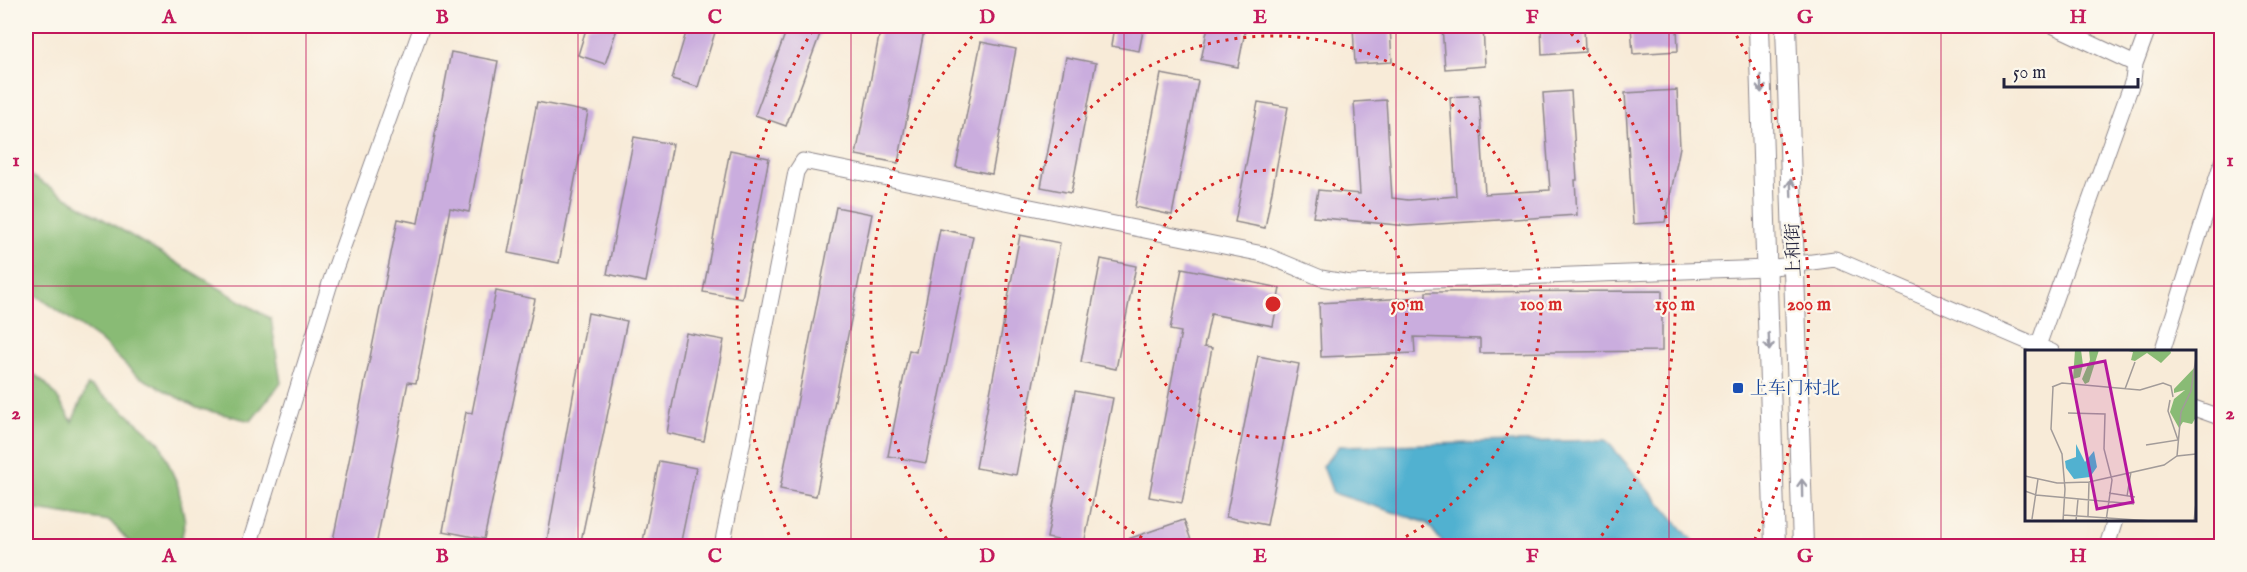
<svg xmlns="http://www.w3.org/2000/svg" width="2247" height="572" font-family="'IM FELL English','Noto Serif SC',serif">
	<style>
		.forest { fill: #89bb75; stroke: #566e58; stroke-width: 1.5 }
		.water { fill: #51b1d0; stroke: #3a6a86; stroke-width: 1.5 }
		.building { fill: #caadde }
		.lines { fill: none; stroke-linecap: round; stroke-linejoin: round }
		.minor-casing { stroke: #8d868a; stroke-width: 17 }
		.tertiary-casing { stroke: #8d868a; stroke-width: 22 }
		.minor { stroke: #fff; stroke-width: 15 }
		.tertiary { stroke: #fff; stroke-width: 20 }
		.oneway { stroke: #9c9ca7 }
		.grid { fill: none; stroke: #c2185b; stroke-width: 1.5; stroke-opacity: 0.55 }
		.ring { fill: none; stroke: #d62828; stroke-width: 3; stroke-dasharray: 3 6 }
		.transit-dot { fill: #1a4fb4; stroke: #fbf7ec; stroke-width: 2 }
		.labels { text-anchor: middle; stroke-width: 4.5; stroke-linejoin: round; paint-order: stroke }
		.street-label { font-size: 18px; fill: #22223b; stroke: #fbf7ec }
		.transit-label { font-size: 18px; fill: #164399; stroke: #fbf7ec; text-anchor: start }
		.inset-road { fill: none; stroke: #a29b99; stroke-width: 1.5 }
		.view { fill: #b5179e; fill-opacity: 0.15; stroke: #b5179e; stroke-width: 3 }
		.inset-edge { fill: none; stroke: #22223b; stroke-width: 3 }
		.centre { fill: #d62828; stroke: #fbf7ec; stroke-width: 3 }
		.ring-label { font-size: 18px; text-anchor: middle; font-weight: bold; fill: #d62828; stroke: #fbf7ec; stroke-width: 4.5; stroke-linejoin: round; paint-order: stroke }
		.neatline { fill: none; stroke: #c2185b; stroke-width: 2 }
		.grid-label { font-size: 20px; text-anchor: middle; font-weight: bold; fill: #c2185b }
	</style>
	<rect width="100%" height="100%" fill="#fbf7ec"/>
	<filter id="ink" filterUnits="userSpaceOnUse"><feTurbulence type="fractalNoise" baseFrequency=".0167" numOctaves="2"/><feDisplacementMap in="SourceGraphic" scale="12" xChannelSelector="R" yChannelSelector="G"/><feConvolveMatrix kernelMatrix="1 2 1 2 8 2 1 2 1" color-interpolation-filters="sRGB"/></filter>
	<filter id="wash" filterUnits="userSpaceOnUse"><feTurbulence type="fractalNoise" baseFrequency=".008" numOctaves="4" result="noise"/><feDisplacementMap in="SourceGraphic" scale="24" xChannelSelector="R" yChannelSelector="G"/><feGaussianBlur stdDeviation="1.35" result="paint"/><feColorMatrix in="noise" values="0 0 0 0 0 0 0 0 0 0 0 0 0 0 0 0 0 1.4 0 .05"/><feComposite in="paint" operator="in"/></filter>
	<g filter="url(#wash)">
		<rect width="100%" height="100%" fill="#f8ebd8"/>
		<!-- forest -->
		<path class="forest" d="M26,173L271,319L281,383L251,421L197,408L136,375L100,340L26,288Z
			M26,370C49,380 60,401 72,422L88,385L116,404L160,443L178,486L185,522L180,546H133L110,521L37,510L26,500Z"/>
		<!-- water -->
		<path class="water" d="M1606,440L1697,546H1445L1427,523L1333,493L1323,466L1339,446Z"/>
		<g id="blocks">
			<!-- building -->
			<path class="building" d="M587,26H618L605,64L578,55Z
				M688,26H717L698,87L672,79Z
				M788,26H823L786,126L755,115Z
				M881,26L924,31L898,163L856,155Z
				M1114,26H1144L1139,51L1111,46Z
				M1208,26H1246L1238,67L1201,60Z
				M1353,26H1390L1392,62L1355,64Z
				M1442,26H1483L1485,66L1445,69Z
				M1541,26H1584L1585,52L1542,55Z
				M1631,26H1677L1678,51L1633,54Z
				M981,42L1016,49L992,174L956,167Z
				M451,52L498,61L469,212L450,208L416,383L408,382L376,546L333,540L398,219L418,223Z
				M1066,57L1096,63L1071,193L1041,187Z
				M1161,74L1198,81L1172,215L1135,207Z
				M1677,90L1680,147L1665,222L1633,224L1625,93Z
				M1571,91L1577,180H1575L1577,215L1408,226L1313,217L1318,190L1360,194L1354,102L1386,100L1392,198L1408,200L1456,196L1450,97L1479,95L1485,194L1550,190L1543,93Z
				M537,102L588,112L559,263L508,253Z
				M1258,102L1288,107L1265,228L1235,222Z
				M634,137L673,144L646,282L607,274Z
				M730,150L769,158L742,299L703,292Z
				M836,207L872,214L816,496L780,489Z
				M940,229L973,236L926,463L888,456L909,350L916,352Z
				M1020,235L1060,243L1016,475L976,468Z
				M1101,259L1136,266L1116,369L1081,362Z
				M1182,268L1280,288L1273,326L1211,314L1204,347L1212,348L1182,503L1149,497L1181,332L1170,330Z
				M496,291L535,299L484,539L443,531L466,412L472,413Z
				M1662,291V351L1480,353V339L1414,337L1415,353L1321,357L1319,303L1426,297V292Z
				M588,313L627,321L580,546H546Z
				M686,333L724,340L704,441L667,433Z
				M1258,356L1299,364L1267,525L1226,517Z
				M1075,391L1113,398L1084,545L1047,538Z
				M659,461L696,468L680,546H642Z
				M1184,520L1193,546H1113V544Z"/>
		</g>
	</g>
	<g filter="url(#ink)">
		<use href="#blocks" fill-opacity="0" stroke="#8d868a" stroke-width="1.5"/>
		<g class="lines">
			<defs>
				<path id="minor" d="M2054,26L2135,64
					M2038,346L2133,80L2135,64L2149,26
					M2162,352L2222,162
					M2194,408L2222,418
					M249,546L331,280L422,26
					M722,546L796,172L803,161L1263,254L1321,278L1350,283L1767,268L1835,259L2052,352
					M2107,546L2115,520"/>
				<path id="tertiary" d="M1759,26L1775,546
					M1786,26L1803,546"/>
			</defs>
			<!-- minor casing -->
			<use href="#minor" class="minor-casing"/>
			<!-- tertiary casing -->
			<use href="#tertiary" class="tertiary-casing"/>
			<!-- minor -->
			<use href="#minor" class="minor"/>
			<!-- tertiary -->
			<use href="#tertiary" class="tertiary"/>
		</g>
		<!-- one-way arrows -->
		<defs><path id="oneway-shaft" d="M-6 0H5M1.5-3L5.5 0L1.5 3" fill="none" stroke-width="1.6" stroke-linecap="round" stroke-linejoin="round" transform="scale(1.5)"/></defs>
		<g class="oneway">
			<use href="#oneway-shaft" transform="translate(1761 84) rotate(88)"/>
			<use href="#oneway-shaft" transform="translate(1791 188) rotate(-92)"/>
			<use href="#oneway-shaft" transform="translate(1769 342) rotate(88)"/>
			<use href="#oneway-shaft" transform="translate(1802 488) rotate(-91)"/>
		</g>
	</g>
	<!-- grid -->
	<path class="grid" d="M306,26V546M578,26V546M851,26V546M1124,26V546M1396,26V546M1669,26V546M1941,26V546M26,286H2222"/>
	<!-- distance rings -->
	<g class="ring">
		<circle cx="1273" cy="304" r="134"/>
		<path d="M1158 546A268 268 0 1 1 1388 546"/>
		<path d="M952 546A402 402 0 0 1 981 27M1565 27A402 402 0 0 1 1594 546"/>
		<path d="M793 543A536 536 0 0 1 814 28M1732 28A536 536 0 0 1 1753 543"/>
	</g>
	<!-- markers -->
	<rect class="transit-dot" x="1732" y="382" width="12" height="12" rx="3"/>
	<g class="labels">
		<!-- street labels -->
		<g class="street-label">
			<text transform="translate(1793 250) rotate(-92)" y="6">上和街</text>
		</g>
		<!-- transit labels -->
		<g class="transit-label">
			<text x="1750" y="394">上车门村北</text>
		</g>
	</g>
	<!-- overview -->
	<g transform="translate(2025 350)">
		<rect width="171" height="171" fill="#f8ebd8"/>
		<path d="M50,0H56L58,15L55,27L48,29ZM64,0H74L64,32L60,34L57,29L65,10ZM99,0H145L146,3L136,13L122,3L110,11L106,10L108,2ZM171,16V67L167,74L158,72L154,78L145,62L149,49L160,40L149,43V39Z" fill="#89bb75"/>
		<path d="M51,94L60,112L69,101L72,117L65,127L49,129L41,118L40,111L51,107Z" fill="#51b1d0"/>
		<path class="inset-road" d="M27,37L37,33L115,40L138,33L146,36L148,47M28,37L26,79L37,104L40,139L38,171M100,39L110,12M43,63L80,64L79,99L87,130L81,171M121,95L153,90L143,61L145,50M152,106L156,62L166,41L171,7M0,126L32,133L64,132L139,115L152,106L171,104M0,141L11,145L109,154M84,143L110,147M102,146L106,122M38,165L127,171M63,166L64,132M7,169L13,129M51,171L53,149M169,171L171,153"/>
		<path class="view" d="M80,11L108,152L72,159L45,18Z"/>
		<rect width="171" height="171" class="inset-edge"/>
	</g>
	<circle cx="1273" cy="304" r="9" class="centre"/>
	<g class="ring-label">
		<text x="1407" y="310">50 m</text>
		<text x="1541" y="310">100 m</text>
		<text x="1675" y="310">150 m</text>
		<text x="1809" y="310">200 m</text>
	</g>
	<!-- margin -->
	<rect width="2247" height="572" fill="none" stroke="#fbf7ec" stroke-width="66"/>
	<!-- scale -->
	<path d="M2004 78v9h134v-9" fill="none" stroke="#22223b" stroke-width="3"/>
	<text x="2013" y="78" font-size="18" fill="#22223b" stroke="#fbf7ec" stroke-width="4.5" paint-order="stroke">50 m</text>
	<rect x="33" y="33" width="2181" height="506" class="neatline"/>
	<g class="grid-label">
		<text x="169" y="23">A</text>
		<text x="442" y="23">B</text>
		<text x="715" y="23">C</text>
		<text x="987" y="23">D</text>
		<text x="1260" y="23">E</text>
		<text x="1532" y="23">F</text>
		<text x="1805" y="23">G</text>
		<text x="2078" y="23">H</text>
		<text x="16" y="166">1</text>
		<text x="2230" y="166">1</text>
		<text x="16" y="419">2</text>
		<text x="2230" y="419">2</text>
		<text x="169" y="562">A</text>
		<text x="442" y="562">B</text>
		<text x="715" y="562">C</text>
		<text x="987" y="562">D</text>
		<text x="1260" y="562">E</text>
		<text x="1532" y="562">F</text>
		<text x="1805" y="562">G</text>
		<text x="2078" y="562">H</text>
	</g>
</svg>
